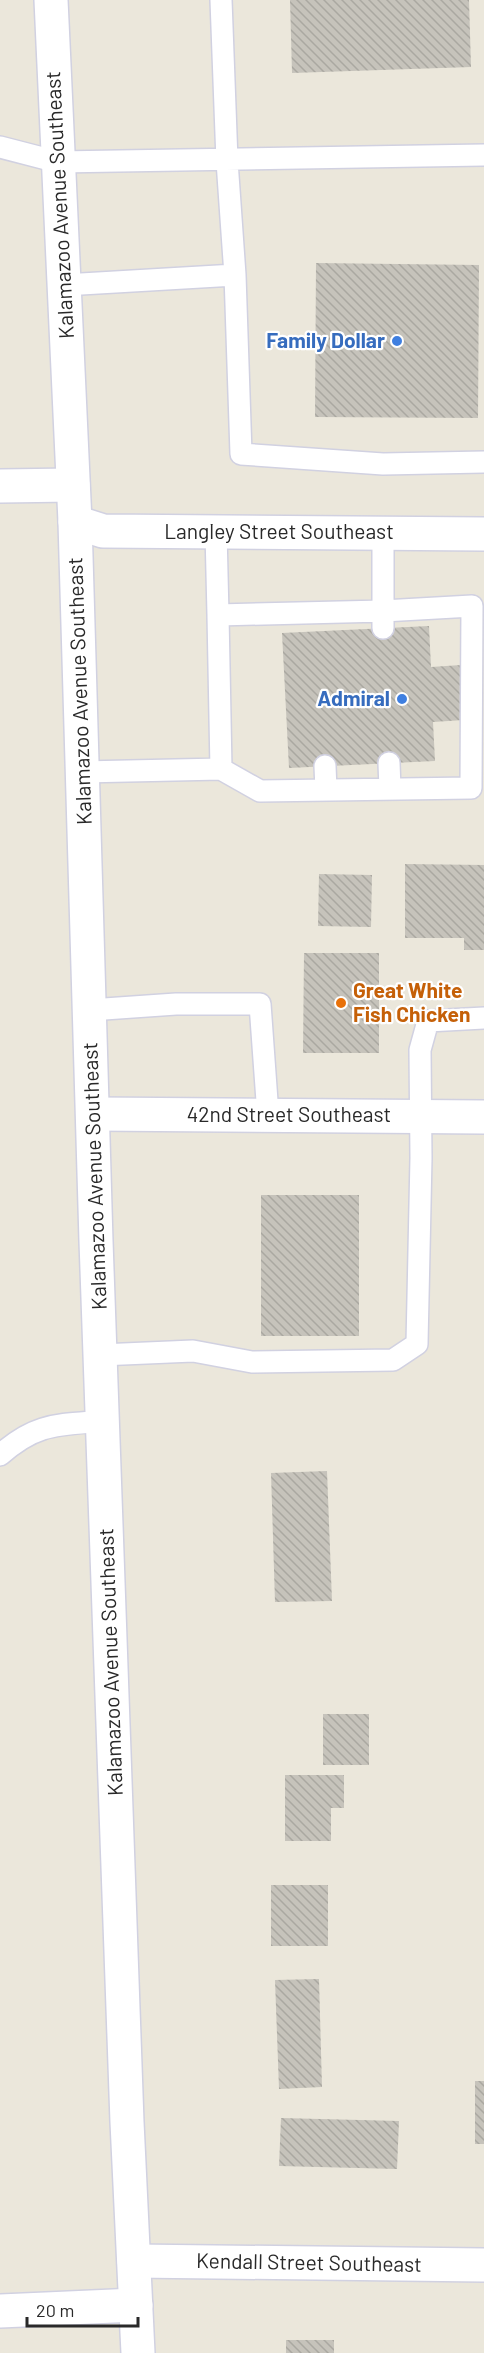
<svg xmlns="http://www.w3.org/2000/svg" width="484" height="2353" font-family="Barlow,sans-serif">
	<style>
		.building { fill: url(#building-back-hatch) }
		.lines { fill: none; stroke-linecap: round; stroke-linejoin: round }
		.service-casing { stroke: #d1d1e1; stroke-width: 24 }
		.minor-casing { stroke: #d1d1e1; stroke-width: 36 }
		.secondary-casing { stroke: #d1d1e1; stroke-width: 36 }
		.service { stroke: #fff; stroke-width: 21 }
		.minor { stroke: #fff; stroke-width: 33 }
		.secondary { stroke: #fff; stroke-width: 33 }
		.shop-dot { fill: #3f7fe0; stroke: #fff; stroke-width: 2 }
		.food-dot { fill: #e8710a; stroke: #fff; stroke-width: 2 }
		.labels { text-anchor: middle; stroke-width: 4.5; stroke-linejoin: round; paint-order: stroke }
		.street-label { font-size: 21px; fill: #292929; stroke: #fff }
		.shop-label { font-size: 21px; font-weight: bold; fill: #366cbe; stroke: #fff; text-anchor: end }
		.food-label { font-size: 21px; font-weight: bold; fill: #c56008; stroke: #fff; text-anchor: start }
	</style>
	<defs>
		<pattern id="building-back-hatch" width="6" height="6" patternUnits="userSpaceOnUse" patternTransform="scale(1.5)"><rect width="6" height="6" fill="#c6c3bb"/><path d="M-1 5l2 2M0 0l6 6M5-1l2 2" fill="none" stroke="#aaa8a1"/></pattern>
	</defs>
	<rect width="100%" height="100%" fill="#ebe7db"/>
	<!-- building -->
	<path class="building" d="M290,0H469L471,67L292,73Z
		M316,263L479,265L478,418L315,417Z
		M429,626L431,667L461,665L464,720L433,722L435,761L289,768L282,633Z
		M405,864L484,865V950H464V938H405Z
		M319,874L372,875L371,927L318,926Z
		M304,953H379V1053H303Z
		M261,1195H359V1336H261Z
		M327,1471L332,1601L275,1602L271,1473Z
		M323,1714H369V1765H323Z
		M285,1775H344V1808H331V1841H285Z
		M271,1885H328V1946H271Z
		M319,1979L322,2087L279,2089L275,1980Z
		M475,2081H484V2144H475Z
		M281,2118L399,2121L397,2169L279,2166Z
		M286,2340H334V2353H286Z"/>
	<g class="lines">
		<defs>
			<path id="service" d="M221,0L227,161L235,275
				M0,147L58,162L484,155
				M64,285L235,275L241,454L383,464L484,462
				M216,532L218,615
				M389,763L390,789
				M325,766L326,790
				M221,769L260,791L471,788L472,606L383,611V628
				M82,772L221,769L218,615L383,611V533
				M90,1010L176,1004H260L268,1115
				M100,1355L193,1351L252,1362L393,1360L417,1344L421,1158L420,1050L428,1021L484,1018
				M0,1455C36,1423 57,1425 103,1421"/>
			<path id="minor" d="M0,486L73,485
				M75,522L103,531L484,534
				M94,1114L484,1117
				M134,2261L484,2265
				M0,2311L136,2305"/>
			<path id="secondary" d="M51,0L75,522L96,1241L127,2122L138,2353"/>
		</defs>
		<!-- service casing -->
		<use href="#service" class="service-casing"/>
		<!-- minor casing -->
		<use href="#minor" class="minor-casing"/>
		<!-- secondary casing -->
		<use href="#secondary" class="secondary-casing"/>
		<!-- service -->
		<use href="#service" class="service"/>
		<!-- minor -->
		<use href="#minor" class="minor"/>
		<!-- secondary -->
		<use href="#secondary" class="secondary"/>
	</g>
	<!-- markers -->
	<g class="shop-dot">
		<circle cx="397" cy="341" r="6"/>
		<circle cx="402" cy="699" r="6"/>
	</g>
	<circle class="food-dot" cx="341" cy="1003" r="6"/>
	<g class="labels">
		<!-- street labels -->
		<g class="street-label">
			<text transform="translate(60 205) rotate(-93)" y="7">Kalamazoo Avenue Southeast</text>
			<text x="279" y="539">Langley Street Southeast</text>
			<text transform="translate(80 691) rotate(-92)" y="7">Kalamazoo Avenue Southeast</text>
			<text x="289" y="1122">42nd Street Southeast</text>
			<text transform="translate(95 1176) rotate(-92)" y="7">Kalamazoo Avenue Southeast</text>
			<text transform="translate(111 1662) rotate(-92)" y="7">Kalamazoo Avenue Southeast</text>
			<text transform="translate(309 2263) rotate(1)" y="7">Kendall Street Southeast</text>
		</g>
		<!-- shop labels -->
		<g class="shop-label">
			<text x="385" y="348">Family Dollar</text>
			<text x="390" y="706">Admiral</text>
		</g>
		<!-- food labels -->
		<g class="food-label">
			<text x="353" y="998">Great White<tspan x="353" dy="24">Fish Chicken</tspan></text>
		</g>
	</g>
	<!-- scale -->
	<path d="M27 2317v9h111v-9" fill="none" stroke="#292929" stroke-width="3"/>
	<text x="36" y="2317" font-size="18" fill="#292929" stroke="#ffffff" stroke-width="4.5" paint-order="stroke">20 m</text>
</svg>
